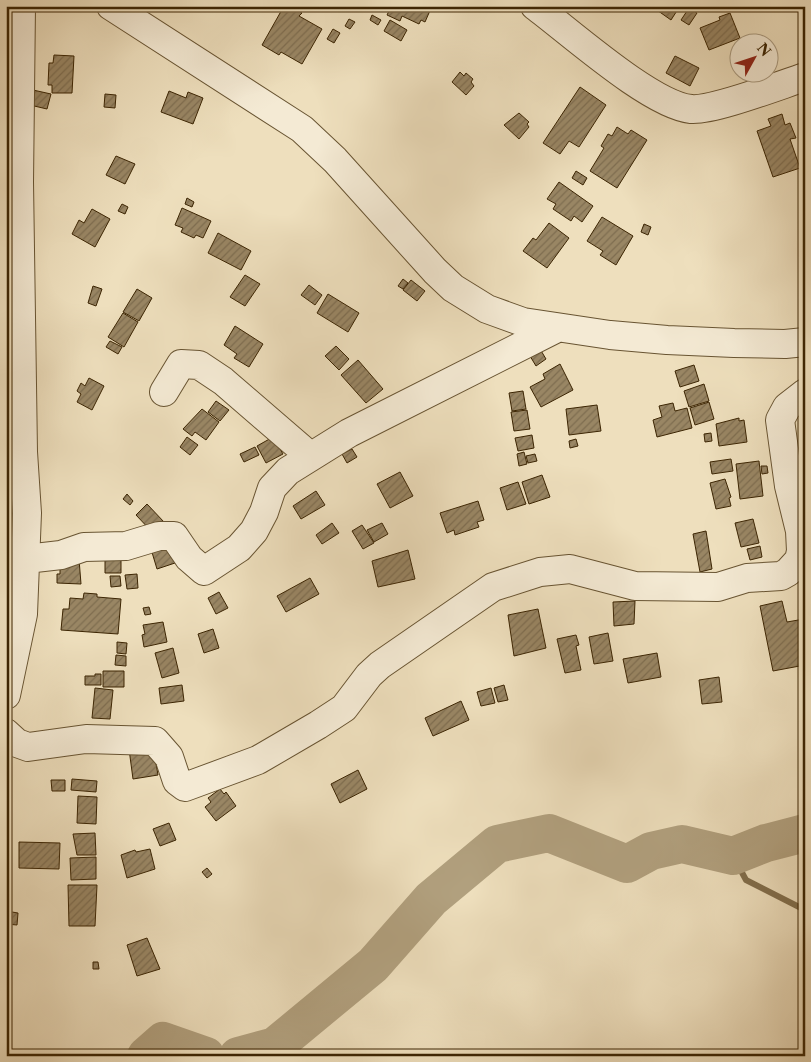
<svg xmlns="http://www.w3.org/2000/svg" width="811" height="1062" font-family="'Libre Caslon Text',serif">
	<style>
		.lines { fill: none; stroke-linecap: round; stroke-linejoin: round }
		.stream { stroke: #826f4d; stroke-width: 6 }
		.river { stroke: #b1a07e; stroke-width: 38 }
		.building { fill: url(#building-hatch); stroke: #3c2503 }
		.minor-casing { stroke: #685432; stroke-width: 30 }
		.minor { stroke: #f4ead4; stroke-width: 28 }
	</style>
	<defs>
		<pattern id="building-hatch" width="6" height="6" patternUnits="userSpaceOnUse" patternTransform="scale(1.25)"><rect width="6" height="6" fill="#998664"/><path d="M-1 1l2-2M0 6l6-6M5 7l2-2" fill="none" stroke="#7e6d50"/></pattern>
	</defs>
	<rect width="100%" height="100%" fill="#eedfbd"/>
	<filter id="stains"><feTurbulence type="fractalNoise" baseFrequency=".004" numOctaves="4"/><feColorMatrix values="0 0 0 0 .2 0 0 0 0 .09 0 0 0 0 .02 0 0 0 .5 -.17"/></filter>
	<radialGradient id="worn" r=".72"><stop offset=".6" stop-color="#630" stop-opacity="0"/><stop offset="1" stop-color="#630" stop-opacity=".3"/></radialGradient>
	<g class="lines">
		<!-- stream -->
		<path class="stream" d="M733,856L746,880L805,910"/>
		<!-- river -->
		<path class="river" d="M146,1056L163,1041L206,1056
			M238,1056L275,1046L373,965L431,899L497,844L549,833L627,864L651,851L682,844L733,856L766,843L805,833"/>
	</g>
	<!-- building -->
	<path class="building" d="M284,6H291L302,13L299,16L322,29L302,64L281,52L279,55L262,45Z
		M378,6H432L425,22L421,20L419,24L402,16L400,21L387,15L389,11Z
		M656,6H680L671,20L654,8Z
		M689,8L697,13L689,25L681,20Z
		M730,13L740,38L709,50L700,28L720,20L719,17Z
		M372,15L381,20L378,25L370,20Z
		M349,19L355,22L350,29L345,26Z
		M390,20L407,30L401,41L384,31Z
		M333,29L340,33L334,43L327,39Z
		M54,55L74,56L72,93H52V85H48L49,63H53Z
		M675,56L699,68L690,86L666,73Z
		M460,72L464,76L466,73L473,79L471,82L474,86L466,95L452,82Z
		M580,87L606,105L579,147L569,141L560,154L543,143Z
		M33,90L51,94L47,109L30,105Z
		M169,91L186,98L188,92L203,98L193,124L161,112Z
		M105,94L116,95L115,108L104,107Z
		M519,113L529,122L527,124L529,127L519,139L504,125Z
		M782,114L785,125L790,123L796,138L790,139L800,168L773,177L757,131L771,126L768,119Z
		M617,127L628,134L631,130L647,140L617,188L590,171L604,148L601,146L608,134L612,136Z
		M116,156L135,164L125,184L106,175Z
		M576,171L587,178L583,185L572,178Z
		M559,182L593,206L582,222L574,216L571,221L553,209L556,204L547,199Z
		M187,198L194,202L192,207L185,204Z
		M122,204L128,207L125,214L118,211Z
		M182,208L211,221L203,238L196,235L194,238L181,232L183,228L175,225Z
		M92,209L110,219L95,247L72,234L79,220L84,223Z
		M602,217L633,236L616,265L600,255L603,251L587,241Z
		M549,223L569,238L547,268L523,251L533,238L536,240Z
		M644,224L651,227L648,235L641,232Z
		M218,233L251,251L241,270L208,253Z
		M245,275L260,284L245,306L230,297Z
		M403,279L408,283L403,289L398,286Z
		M411,280L425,291L417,301L403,290Z
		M309,285L322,295L315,305L301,295Z
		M93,286L102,289L96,306L88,303Z
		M137,289L152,298L139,321L123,312Z
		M328,294L359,313L348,332L317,313Z
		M123,313L138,322L124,347L108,337Z
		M235,326L263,344L249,367L234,358L237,354L224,345Z
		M110,341L122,347L118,354L106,347Z
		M336,346L349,359L339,370L325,356Z
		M540,349L546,359L536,366L530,356Z
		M358,360L383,389L366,403L341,375Z
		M560,364L573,390L541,407L530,387L545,379L543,374Z
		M694,365L699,381L680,387L675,371Z
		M89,378L104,386L92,410L77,402L81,394L77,391L81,383L85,386Z
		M704,384L709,401L689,407L684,391Z
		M523,391L526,409L512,411L509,393Z
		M216,401L229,410L220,421L208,412Z
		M709,402L714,419L695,425L690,408Z
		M673,403L675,411L687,408L692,428L657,437L653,420L662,417L659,406Z
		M597,405L601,431L569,435L566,409Z
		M202,409L219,422L206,440L195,432L192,436L183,429Z
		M527,410L530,429L514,431L511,412Z
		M739,418V421L744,420L747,442L719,446L716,424Z
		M711,433L712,441L705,442L704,434Z
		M532,435L534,448L518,451L515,438Z
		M187,437L198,445L190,455L180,447Z
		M273,437L283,454L266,463L257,446Z
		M576,439L578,446L570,448L569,441Z
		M255,447L259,455L244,462L240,454Z
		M352,449L357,457L347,463L342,454Z
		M524,452L527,464L519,466L517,454Z
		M535,454L537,461L528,463L526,456Z
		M731,459L733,471L712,474L710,462Z
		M759,461L763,496L740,499L736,464Z
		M761,466H767L768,473L762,474Z
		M400,472L413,496L390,508L377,484Z
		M542,475L550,497L529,504L522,482Z
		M725,479L731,497L729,498L731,506L716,509L710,483Z
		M518,482L526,504L507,510L500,488Z
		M316,491L325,505L301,519L293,506Z
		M127,494L133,501L130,505L123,499Z
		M478,501L484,520L477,522L479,527L455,535L454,530L447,533L440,513Z
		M147,504L164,522L153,533L136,515Z
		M753,519L759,543L741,547L735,523Z
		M332,523L339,533L322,544L316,535Z
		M382,523L388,534L374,542L367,530Z
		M362,525L374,543L363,549L352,531Z
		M706,531L712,569L700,572L693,534Z
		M171,542L175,563L157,569L151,549Z
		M760,546L762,557L750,560L747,549Z
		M105,549H121V573H105Z
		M408,550L415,579L378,587L372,561Z
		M60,559H79L81,584L57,583V574H60Z
		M137,574L138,588L127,589L125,575Z
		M110,576H120L121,586L111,587Z
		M310,578L319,594L286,612L277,596Z
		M219,592L228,608L216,614L208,598Z
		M84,593L97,594V597L121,599L118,634L61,630L63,609H69L70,598L83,599Z
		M635,601L634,624L614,626L613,602Z
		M782,601L787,622L804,619L805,633H802L805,665L773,671L760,606Z
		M149,607L151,614L145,615L143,608Z
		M538,609L546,648L514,656L508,615Z
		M163,622L167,642L144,647L142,635L145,634L143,625Z
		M213,629L219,648L204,653L198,634Z
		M608,633L613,661L594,664L589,637Z
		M576,635L579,645L576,646L581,670L565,673L557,639Z
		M117,642L127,643L126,654L117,653Z
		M173,648L179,673L162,678L155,653Z
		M657,653L661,677L628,683L623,659Z
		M116,655L126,656V666L115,665Z
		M103,671H124V687H103Z
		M95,674H101V685H85V676H95Z
		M719,677L722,702L702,704L699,680Z
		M182,685L184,701L161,704L159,688Z
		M504,685L508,700L498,702L494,688Z
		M95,688L113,690L110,719L92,718Z
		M491,688L495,703L481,706L477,692Z
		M461,701L469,720L433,736L425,718Z
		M153,746L158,775L133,779L129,749Z
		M358,770L367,789L340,803L331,784Z
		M72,779L97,781L96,792L71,790Z
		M51,780H65V791H52Z
		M220,789L224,794L226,792L236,806L216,821L205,807L211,802L208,798Z
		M78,796L97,797L96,824L77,823Z
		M169,823L176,840L160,846L153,829Z
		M95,833L96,855H77L73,834Z
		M19,842L60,843L59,869L19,868Z
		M150,849L155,869L127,878L121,855L135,850L136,852Z
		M96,857V879L71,880L70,858Z
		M207,868L212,874L207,878L202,872Z
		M68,885H97L95,926H69Z
		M6,911L18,913L17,925L6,924Z
		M147,938L160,969L137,976L127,945Z
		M93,962H98L99,969H93Z"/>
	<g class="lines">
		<defs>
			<path id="minor" d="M111,6L302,129L335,160L435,271L453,288L487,309L523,322L610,335L667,340L734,343L785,344L805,342
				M535,6C570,32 651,105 691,109C713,111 780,85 805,77
				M164,392L181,364L199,365L223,381L310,456
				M26,559L61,555L84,547L126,546L159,536H174L189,558L204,571L239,548L254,531L264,512L272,488L288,471L349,433L557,328
				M6,695L23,614L27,513L23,452L19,182L21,6
				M6,733L17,743L28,747L86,739L155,741L169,757L177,781L185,787L258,760L318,725L344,708L369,675L380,665L493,587L540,572L570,569L635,586L718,587L747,578L781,576L788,572L799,560L801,551L800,531L789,486L780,420L787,407L805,393"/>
		</defs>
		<!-- minor casing -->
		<use href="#minor" class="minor-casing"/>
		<!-- minor -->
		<use href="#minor" class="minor"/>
	</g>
	<!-- margin -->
	<rect width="811" height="1062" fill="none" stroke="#eedfbd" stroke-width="25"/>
	<rect x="8" y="8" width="796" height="1047" fill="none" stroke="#3c2503" stroke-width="2.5"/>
	<rect x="12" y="12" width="786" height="1037" fill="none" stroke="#3c2503"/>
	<!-- north arrow -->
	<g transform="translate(754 58) rotate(50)"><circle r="24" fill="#f4ead4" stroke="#aa9b80"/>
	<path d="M0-4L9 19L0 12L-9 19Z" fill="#8f2418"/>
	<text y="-8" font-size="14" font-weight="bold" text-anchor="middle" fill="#3c2503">N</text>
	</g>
	<rect width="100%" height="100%" filter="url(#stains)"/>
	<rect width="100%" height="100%" fill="url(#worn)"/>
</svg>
